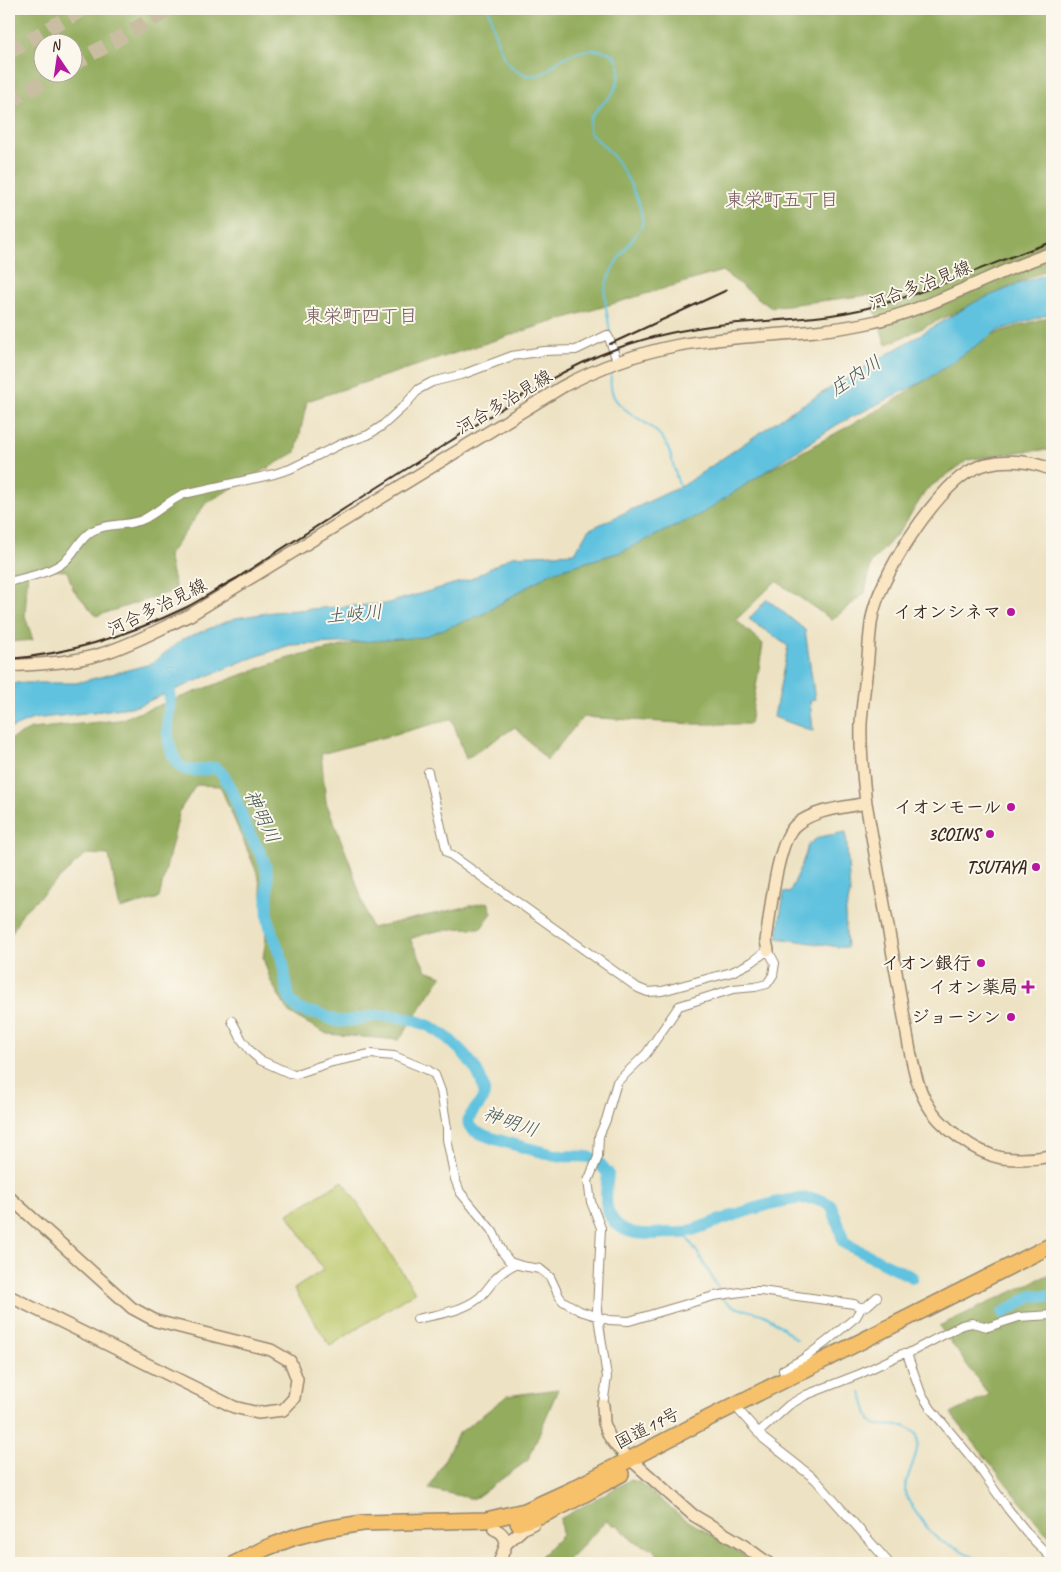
<svg xmlns="http://www.w3.org/2000/svg" width="1061" height="1572" font-family="Caveat,'Klee One',sans-serif">
	<style>
		.green { fill: #bac769; stroke: #7a7844 }
		.forest { fill: #93ac5d; stroke: #676b3e; fill-rule: evenodd }
		.water { fill: #61c2df; stroke: #4e767e }
		.lines { fill: none; stroke-linecap: round; stroke-linejoin: round }
		.stream { stroke: #61c2df; stroke-width: 2 }
		.river { stroke: #61c2df; stroke-width: 12 }
		.highway-tunnel { stroke: #c9bda2; stroke-width: 15; stroke-dasharray: 15 8; stroke-linecap: butt }
		.street-casing { stroke: #948670; stroke-width: 10 }
		.secondary-casing { stroke: #948670; stroke-width: 14 }
		.highway-casing { stroke: #948670; stroke-width: 18 }
		.street { stroke: #fff; stroke-width: 8 }
		.secondary { stroke: #fbe6c4; stroke-width: 11 }
		.highway { stroke: #f6c16b; stroke-width: 15 }
		.rail { stroke: #3b2a1e; stroke-width: 2 }
		.poi-dot { fill: #b5179e; stroke: #fbf7ec; stroke-width: 2 }
		.labels { text-anchor: middle; stroke-width: 4; stroke-linejoin: round; paint-order: stroke }
		.street-label { font-size: 18px; fill: #3b2a1e; stroke: #fbf7ec }
		.poi-label { font-size: 18px; font-weight: bold; fill: #3b2a1e; stroke: #fbf7ec; text-anchor: end }
		.neighbourhood-label { font-size: 19px; fill: #74595f; stroke: #fbf7ec }
		.water-label { font-size: 19px; font-style: italic; fill: #465858; stroke: #fbf7ec }
	</style>
	<rect width="100%" height="100%" fill="#fbf7ec"/>
	<filter id="ink" filterUnits="userSpaceOnUse"><feTurbulence type="fractalNoise" baseFrequency=".02" numOctaves="2"/><feDisplacementMap in="SourceGraphic" scale="10" xChannelSelector="R" yChannelSelector="G"/><feConvolveMatrix kernelMatrix="1 2 1 2 8 2 1 2 1" color-interpolation-filters="sRGB"/></filter>
	<filter id="wash" filterUnits="userSpaceOnUse"><feTurbulence type="fractalNoise" baseFrequency=".0096" numOctaves="4" result="noise"/><feDisplacementMap in="SourceGraphic" scale="20" xChannelSelector="R" yChannelSelector="G"/><feGaussianBlur stdDeviation="1.12" result="paint"/><feColorMatrix in="noise" values="0 0 0 0 0 0 0 0 0 0 0 0 0 0 0 0 0 1.4 0 .05"/><feComposite in="paint" operator="in"/></filter>
	<g filter="url(#wash)">
		<rect width="100%" height="100%" fill="#ede2c3"/>
		<!-- green -->
		<path class="green" d="M343,1181L415,1292L330,1346L294,1289L323,1270L288,1214Z"/>
		<!-- forest -->
		<path class="forest" d="M9,9H1052V267L886,345L870,295L770,307L722,271L542,325L307,401L296,452L206,503L168,556L176,590L96,616L73,589L67,571L28,569L25,616L33,640L9,642ZM42,42H72V72H42Z
			M1052,316V450L1024,451L968,460L927,489L900,531L871,563L865,593L832,620L776,581L736,620L763,644L750,724H694L583,717L547,760L515,727L466,759L452,719L321,754L326,802L350,863L371,928L488,902L492,913L481,928C455,928 436,929 410,939L426,970L442,976L399,1040L327,1034L289,1013L271,982L263,958L266,938L262,894L258,875L220,786L196,785L180,810L159,898L120,909L109,855L86,854L23,912L9,938V740L31,729L119,720L285,659L481,615L552,572L621,552L894,401L990,335Z
			M1052,1273V1538L1044,1531L951,1414L989,1395L939,1326Z
			M558,1389L528,1460L474,1499L429,1489L458,1434L507,1396Z
			M630,1480L639,1482L682,1517L742,1554L754,1563H666L651,1548L634,1542L618,1526L612,1525L606,1521L565,1563H534L562,1535L560,1519Z"/>
		<!-- water -->
		<path class="water" d="M1052,272V313L997,331L928,379L838,424L701,514L621,552L552,572L481,615L423,637L361,642L290,645L243,661L137,706L94,712L33,719L9,729V683H76L151,664L183,639L236,618L273,612L336,607L385,604L471,579L512,556L575,553L588,530L684,485L787,414L975,302L1018,284Z
			M767,599L805,630L815,700L810,701L813,731L774,717L788,646L749,619Z
			M846,832L850,894L845,914L847,948L777,938L784,892L790,893L805,856L808,845L819,837Z"/>
		<g class="lines">
			<!-- stream -->
			<path class="stream" d="M489,9C495,31 499,68 526,75C533,76 539,76 545,72C550,69 554,64 560,60C569,54 585,49 596,50C603,50 611,52 616,58C620,64 620,70 619,76C618,82 616,89 612,94C604,105 582,117 591,134C598,141 607,148 613,156C625,172 645,207 642,226C629,245 609,266 605,290C604,305 609,319 610,333
				M613,367C599,414 648,413 665,442C674,456 673,474 681,489
				M684,1233L699,1255L721,1293
				M723,1298C731,1311 753,1309 766,1316C777,1322 787,1332 797,1340
				M861,1392L870,1420L876,1425L905,1426L917,1434C921,1455 907,1470 905,1490C904,1499 931,1534 939,1540C944,1544 951,1545 957,1548C966,1553 975,1558 984,1563"/>
			<!-- river -->
			<path class="river" d="M169,680C173,709 161,729 174,758C177,764 181,769 188,770C197,772 207,768 216,768C233,781 238,812 248,831C254,843 263,855 266,868C270,885 266,900 268,917C269,932 278,945 282,960C286,974 284,995 295,1006C299,1011 310,1013 316,1013C323,1015 330,1019 337,1021C350,1023 362,1017 375,1016C389,1015 405,1017 419,1022C445,1030 480,1064 484,1091C486,1106 459,1116 472,1129C480,1137 548,1154 562,1156C571,1157 582,1155 592,1158C598,1160 603,1168 608,1173C607,1185 604,1200 608,1211C618,1237 645,1235 667,1233C674,1233 680,1234 686,1232C717,1223 802,1184 829,1204C835,1209 841,1235 844,1243L912,1277
				M1003,1313L1033,1295L1052,1297"/>
		</g>
	</g>
	<g filter="url(#ink)">
		<g class="lines">
			<!-- highway-tunnel -->
			<path class="highway-tunnel" d="M9,52L83,9
				M72,65L170,9
				M9,102L60,72"/>
			<defs>
				<path id="street" d="M9,582C27,577 52,573 66,560C76,551 80,538 92,531C108,522 128,527 144,519C158,512 168,501 184,494L274,474L290,469L341,444L368,435L382,426L405,405L419,389L432,382L464,374L512,356L544,351L576,350L607,335L609,338L617,361
					M428,772L447,852L638,988L648,992L662,991L732,972L752,962L768,950L775,963L773,975L767,984L755,987L733,989L679,1006L646,1054L617,1082L606,1120L599,1136L598,1157L588,1181L591,1202L601,1228L597,1310L607,1377L603,1405
					M232,1021L242,1040L252,1053L260,1060L289,1073L296,1074L332,1062L370,1054L394,1056L428,1070L435,1075L441,1091L447,1128V1139L455,1179L460,1192L493,1232L503,1253L510,1262L522,1266L540,1269L550,1277L559,1296L563,1301L580,1311L609,1320L629,1321L714,1296L748,1291H761L854,1304L861,1308
					M417,1319C438,1314 461,1312 479,1298C486,1292 490,1285 496,1278C502,1272 508,1268 515,1264
					M907,1354L921,1393L931,1409L975,1462L1008,1509L1029,1535L1052,1559
					M786,1380L783,1370L803,1359L826,1342L856,1317L861,1308L868,1305L877,1297
					M734,1405L764,1439L815,1479L889,1563
					M758,1433L789,1405L806,1395L860,1374L902,1354H907L962,1325L972,1323L988,1327L1019,1317L1052,1315"/>
				<path id="secondary" d="M9,666C40,664 71,663 101,654C132,645 161,628 190,615L562,387C599,367 638,353 679,345C742,334 806,336 868,323C931,310 990,273 1052,253
					M866,803L910,1051C914,1068 917,1086 926,1102C939,1126 975,1153 1002,1158C1019,1160 1036,1159 1052,1156
					M768,950L766,941C770,915 777,838 797,824C816,809 843,808 866,803C863,777 860,750 861,724C862,705 865,686 867,667C869,651 869,634 872,618C878,579 934,492 968,472C992,457 1028,459 1052,470
					M9,1197L132,1308L156,1321L271,1350L290,1361L297,1379L294,1398L283,1410L258,1413L234,1407L9,1296
					M603,1405L604,1423L609,1436L617,1447L629,1458L693,1515L740,1543L768,1563
					M494,1529C502,1532 505,1536 506,1544
					M506,1544L524,1528L534,1523
					M499,1563L508,1539"/>
				<path id="highway" d="M518,1523C557,1512 586,1493 621,1474
					M236,1563L266,1548L295,1537L326,1529L363,1523L486,1520L525,1511L571,1490L705,1420L1052,1245"/>
			</defs>
			<!-- street casing -->
			<use href="#street" class="street-casing"/>
			<!-- secondary casing -->
			<use href="#secondary" class="secondary-casing"/>
			<!-- highway casing -->
			<use href="#highway" class="highway-casing"/>
			<!-- street -->
			<use href="#street" class="street"/>
			<!-- secondary -->
			<use href="#secondary" class="secondary"/>
			<!-- highway -->
			<use href="#highway" class="highway"/>
			<!-- rail -->
			<path class="rail" d="M610,344L727,290
				M9,659C71,654 131,634 187,607C204,598 220,587 237,578C307,532 378,487 449,442C503,408 557,370 618,348C653,335 690,328 727,324C766,320 805,320 844,313C916,300 983,265 1052,242"/>
		</g>
	</g>
	<!-- markers -->
	<g class="poi-dot">
		<circle cx="1011" cy="612" r="5"/>
		<circle cx="1011" cy="807" r="5"/>
		<circle cx="990" cy="834" r="5"/>
		<circle cx="1036" cy="867" r="5"/>
		<circle cx="981" cy="963" r="5"/>
		<path d="M1025.5 979.5h5v5h5v5h-5v5h-5v-5h-5v-5h5z"/>
		<circle cx="1011" cy="1017" r="5"/>
	</g>
	<g class="labels">
		<!-- street labels -->
		<g class="street-label">
			<text transform="translate(920 285) rotate(-21)" y="6">河合多治見線</text>
			<text transform="translate(504 402) rotate(-31)" y="6">河合多治見線</text>
			<text transform="translate(157 607) rotate(-26)" y="6">河合多治見線</text>
			<text transform="translate(647 1428) rotate(-27)" y="6">国道19号</text>
		</g>
		<!-- poi labels -->
		<g class="poi-label">
			<text x="1001" y="618">イオンシネマ</text>
			<text x="1001" y="813">イオンモール</text>
			<text x="980" y="840">3COINS</text>
			<text x="1026" y="873">TSUTAYA</text>
			<text x="971" y="969">イオン銀行</text>
			<text x="1018" y="993">イオン薬局</text>
			<text x="1001" y="1023">ジョーシン</text>
		</g>
		<!-- neighbourhood labels -->
		<g class="neighbourhood-label">
			<text x="782" y="206">東栄町五丁目</text>
			<text x="361" y="322">東栄町四丁目</text>
		</g>
		<!-- water labels -->
		<g class="water-label">
			<text transform="translate(855 375) rotate(-33)" y="7">庄内川</text>
			<text transform="translate(354 613) rotate(-5)" y="7">土岐川</text>
			<text transform="translate(263 816) rotate(65)" y="7">神明川</text>
			<text transform="translate(511 1121) rotate(19)" y="7">神明川</text>
		</g>
	</g>
	<!-- margin -->
	<rect width="1061" height="1572" fill="none" stroke="#fbf7ec" stroke-width="30"/>
	<!-- north arrow -->
	<g transform="translate(58 58) rotate(347)"><circle r="24" fill="#fbf7ec" stroke="#aea59a"/>
	<path d="M0-4L9 19L0 12L-9 19Z" fill="#b5179e"/>
	<text y="-8" font-size="14" font-weight="bold" text-anchor="middle" fill="#3b2a1e">N</text>
	</g>
</svg>
